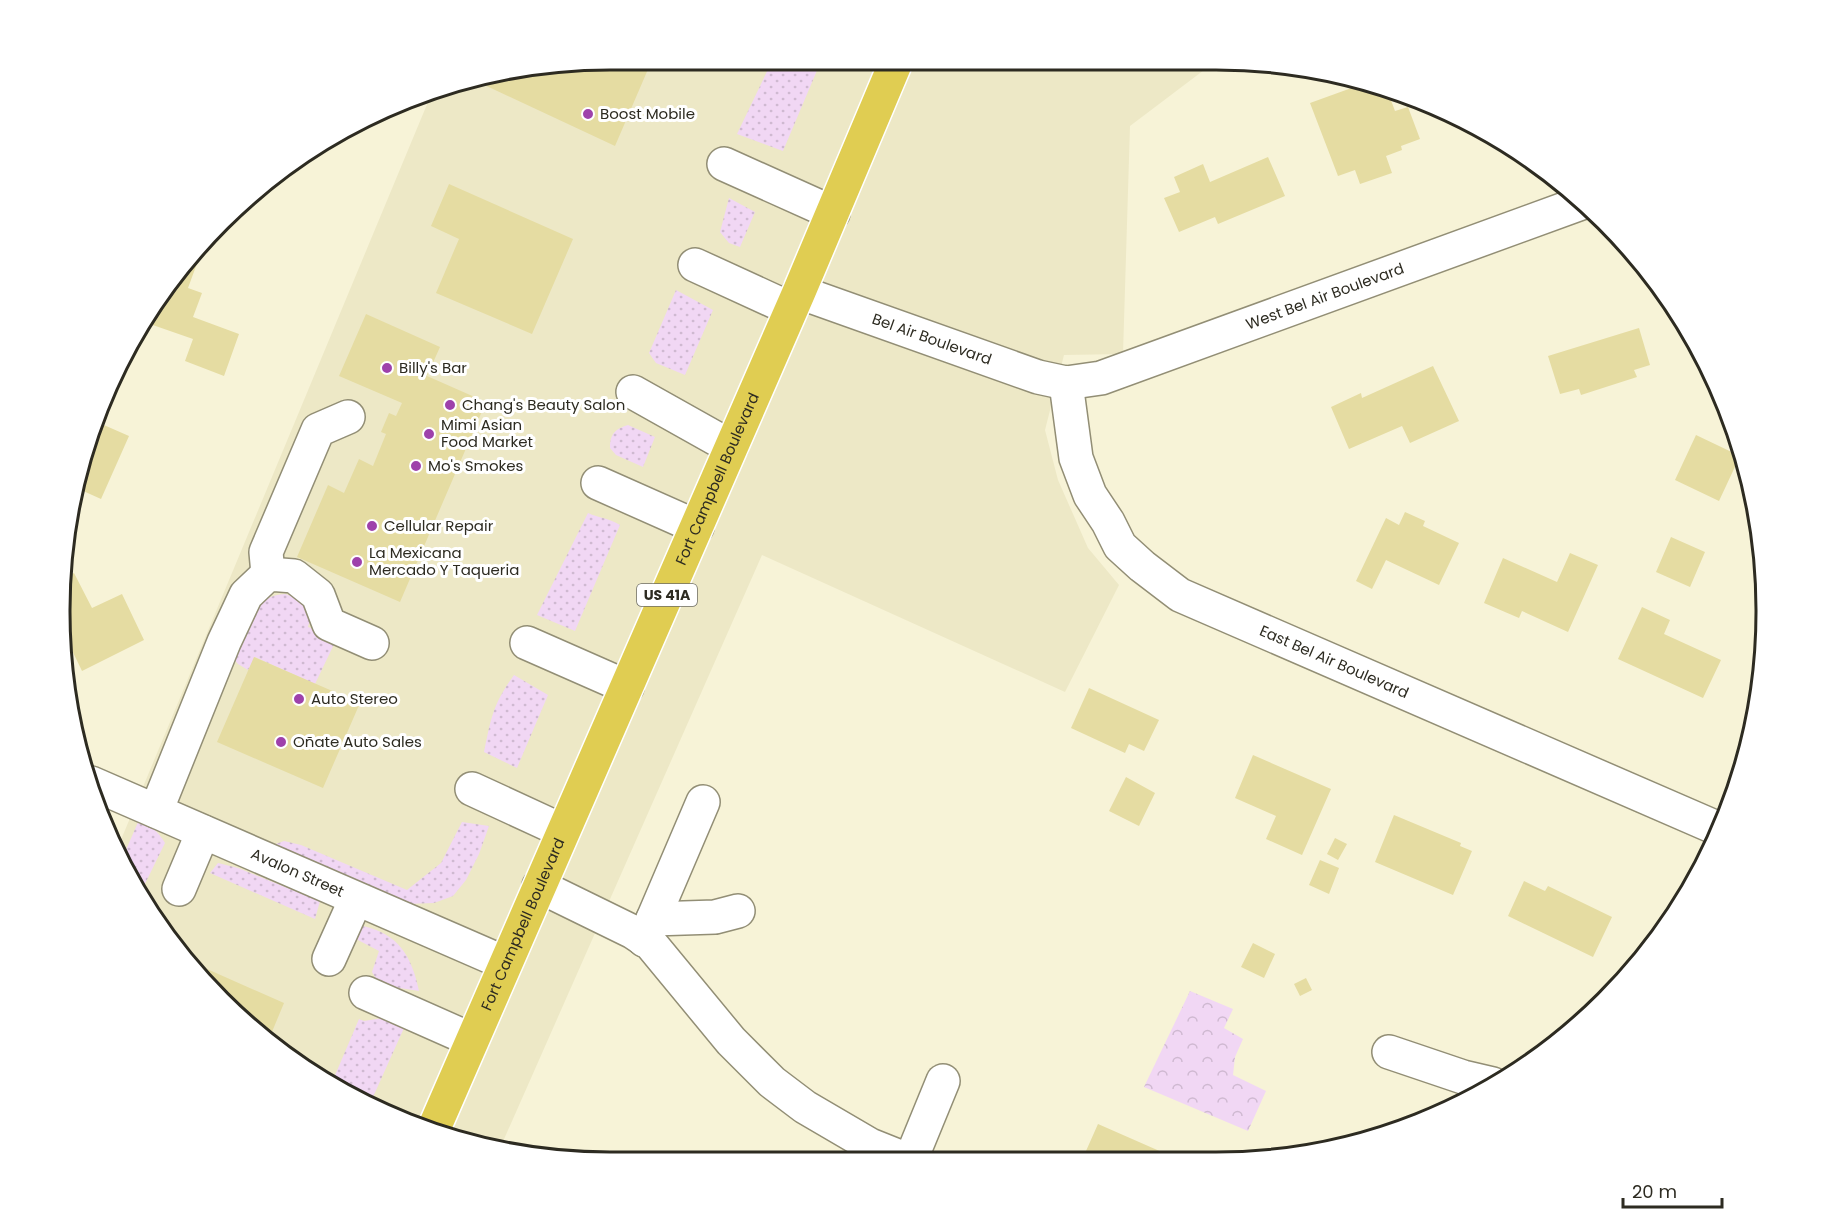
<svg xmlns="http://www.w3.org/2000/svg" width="1827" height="1222" font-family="Poppins,sans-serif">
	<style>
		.built { fill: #ede8c6 }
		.grass { fill: url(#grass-dots) }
		.park { fill: url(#park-crowns) }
		.building { fill: #e5dca2 }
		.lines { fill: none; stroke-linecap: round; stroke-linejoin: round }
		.minor-casing { stroke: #928e75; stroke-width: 36 }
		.highway-casing { stroke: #fff; stroke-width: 36 }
		.minor { stroke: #fff; stroke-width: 33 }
		.highway { stroke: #e0cd52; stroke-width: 33 }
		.poi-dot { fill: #9e41ab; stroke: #fff; stroke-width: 2 }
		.labels { text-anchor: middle; stroke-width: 6; stroke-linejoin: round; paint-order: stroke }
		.shield { fill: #fff; stroke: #6c6b64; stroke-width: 1.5 }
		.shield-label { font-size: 14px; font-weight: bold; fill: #2d2b21 }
		.poi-label { font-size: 15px; fill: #2d2b21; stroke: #fff; text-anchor: start }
		.street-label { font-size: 15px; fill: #2d2b21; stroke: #fff }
		.rim { fill: none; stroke: #2d2b21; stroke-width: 3 }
	</style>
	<defs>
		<pattern id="grass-dots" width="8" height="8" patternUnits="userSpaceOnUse" patternTransform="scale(1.5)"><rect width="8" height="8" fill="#f1d7f4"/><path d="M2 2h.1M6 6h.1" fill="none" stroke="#cfb9d1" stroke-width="1.8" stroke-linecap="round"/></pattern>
		<pattern id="park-crowns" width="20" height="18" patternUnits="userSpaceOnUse" patternTransform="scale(1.5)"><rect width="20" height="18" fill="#f1d7f4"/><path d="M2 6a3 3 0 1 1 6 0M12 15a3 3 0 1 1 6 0" fill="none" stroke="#cfb9d1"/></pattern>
	</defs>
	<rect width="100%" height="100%" fill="#f7f3d7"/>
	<!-- built -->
	<path class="built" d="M611,60L1212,64L1130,126L1123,354L1064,355L1045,430L1058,480L1088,548L1119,585L1065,692L762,555L501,1146L368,1105L247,1025L134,887L118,847L433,90Z"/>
	<!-- grass -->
	<path class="grass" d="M772,61H821L783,151L737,134Z
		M729,198L755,212L740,247L729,243L720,232Z
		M676,290L713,310L685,375L656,363L649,353Z
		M628,425L655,437L643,467L616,455L610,448C610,434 615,429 628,425Z
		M588,513C599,518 609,518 620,525L575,631L537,615Z
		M285,594L314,604L308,627L337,638L315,684L255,657L248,670L238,664L232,657C244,629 250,596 285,594Z
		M514,675L548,695L517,768L484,752C491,718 493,704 514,675Z
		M139,820C151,826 158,831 165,843L140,894L134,887L122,859Z
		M462,822L489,826L479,854L466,880L453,896L434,903L407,904L273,845L284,841L301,845L407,890L441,863Z
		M218,863L238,868L320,901L315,919L210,873Z
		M363,926C399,934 412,957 419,991L380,985L372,972L379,951L356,939Z
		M389,1017L404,1028L373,1097L333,1080L359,1019L364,1021Z"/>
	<!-- park -->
	<path class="park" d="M1190,991L1233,1009L1224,1028L1243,1039L1235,1057L1233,1075L1266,1091L1248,1131L1144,1087Z"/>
	<!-- building -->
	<path class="building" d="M611,60H652L615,146L478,82Z
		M1357,86L1389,95L1395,111L1408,107L1420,139L1401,146L1402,150L1386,156L1392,173L1360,184L1355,170L1338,176L1310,103Z
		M1268,157L1285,196L1218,224L1215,217L1179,232L1164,198L1180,192L1174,177L1203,164L1210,182Z
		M449,184L573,239L532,334L436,293L459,239L431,226Z
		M194,257L199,258L188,288L202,293L193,317L239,334L224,376L185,361L193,339L147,323L174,275Z
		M366,314L440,347L427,376L486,402L400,602L297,557L328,485L344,493L359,459L373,466L386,434L381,432L389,413L396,416L402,403L339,376Z
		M1639,328L1650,365L1634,370L1637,377L1581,395L1579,389L1560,394L1548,356Z
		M1433,366L1459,421L1410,443L1402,426L1349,449L1331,407L1361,393L1362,398Z
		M97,422L129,436L101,499L81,490Z
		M1696,435L1740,456L1719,501L1675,480Z
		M1405,512L1425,521L1423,526L1459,543L1439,585L1386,560L1372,589L1356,581L1386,518L1399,525Z
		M1671,537L1705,552L1690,587L1656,572Z
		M1570,553L1598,565L1568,632L1522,611L1519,618L1484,603L1503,558L1557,582Z
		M74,573L92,608L122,594L144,640L82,671L68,642L62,580Z
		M1642,607L1670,620L1664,634L1721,660L1703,698L1618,659Z
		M254,657L360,703L323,788L217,742Z
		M1762,677V683L1754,720L1745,717Z
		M1089,688L1159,720L1144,751L1129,744L1125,753L1071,728Z
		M1253,755L1331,789L1302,855L1266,839L1276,816L1235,798Z
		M1126,777L1155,793L1139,826L1109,811Z
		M1394,815L1461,843L1460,846L1472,851L1453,895L1375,862Z
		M1335,838L1347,844L1338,860L1327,854Z
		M1320,860L1339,868L1329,894L1309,885Z
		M1524,881L1545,891L1548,886L1612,917L1593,957L1508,916Z
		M1253,943L1275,954L1264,978L1241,967Z
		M198,965L284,1003L269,1039L247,1025Z
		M1306,978L1312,990L1300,996L1294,984Z
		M1098,1124L1180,1160H1082Z"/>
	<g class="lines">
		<defs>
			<g id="minor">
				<path d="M724,164L833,213"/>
				<path d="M695,265L791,309"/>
				<path id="s1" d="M799,292L1038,377L1066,383L1101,378L1584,202"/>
				<path id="s2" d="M1066,383L1076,458L1090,495L1108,522L1120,546L1142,566L1180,595L1719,829"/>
				<path d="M633,392L731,447"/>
				<path d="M598,483L697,527"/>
				<path d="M268,574L266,552L318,430L348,417"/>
				<path d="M527,643L627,687"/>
				<path id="s3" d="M91,783L505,963"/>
				<path d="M472,789L563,831"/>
				<path d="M156,811L224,642L246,595L268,574L294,576L318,595L329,624L372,643"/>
				<path d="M539,886L633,932L651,944L731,1041L772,1082L805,1107L870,1145L905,1159"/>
				<path d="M179,889L203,832"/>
				<path d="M653,919L715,917L738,911"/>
				<path d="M644,940L703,802"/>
				<path d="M329,959L356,899"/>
				<path d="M366,993L472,1040"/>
				<path d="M1389,1052L1463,1077L1493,1084"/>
				<path d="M911,1159L943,1081"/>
			</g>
			<g id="highway">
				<path id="s4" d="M435,1126L799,292L896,62"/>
			</g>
		</defs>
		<!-- minor casing -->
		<use href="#minor" class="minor-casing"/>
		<!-- highway casing -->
		<use href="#highway" class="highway-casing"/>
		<!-- minor -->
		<use href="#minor" class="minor"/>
		<!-- highway -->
		<use href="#highway" class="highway"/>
	</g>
	<!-- markers -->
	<g class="poi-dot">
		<circle cx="588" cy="114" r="6"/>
		<circle cx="387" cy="368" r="6"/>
		<circle cx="450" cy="405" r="6"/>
		<circle cx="429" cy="434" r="6"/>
		<circle cx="416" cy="466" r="6"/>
		<circle cx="372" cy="526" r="6"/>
		<circle cx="357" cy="562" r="6"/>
		<circle cx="299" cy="699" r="6"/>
		<circle cx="281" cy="742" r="6"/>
	</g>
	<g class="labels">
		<!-- shield labels -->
		<rect class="shield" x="637" y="584" width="60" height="22" rx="4.5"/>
		<g class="shield-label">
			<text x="667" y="600">US 41A</text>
		</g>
		<!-- poi labels -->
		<g class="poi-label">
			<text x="600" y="119">Boost Mobile</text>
			<text x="399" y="373">Billy's Bar</text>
			<text x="462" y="410">Chang's Beauty Salon</text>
			<text x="441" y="430">Mimi Asian<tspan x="441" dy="17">Food Market</tspan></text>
			<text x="428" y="471">Mo's Smokes</text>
			<text x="384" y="531">Cellular Repair</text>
			<text x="369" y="558">La Mexicana<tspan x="369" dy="17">Mercado Y Taqueria</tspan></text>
			<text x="311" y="704">Auto Stereo</text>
			<text x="293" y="747">Oñate Auto Sales</text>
		</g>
		<!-- street labels -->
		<g class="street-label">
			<text dy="5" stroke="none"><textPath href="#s1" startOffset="556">West Bel Air Boulevard</textPath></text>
			<text dy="5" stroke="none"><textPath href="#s1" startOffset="141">Bel Air Boulevard</textPath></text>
			<text dy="5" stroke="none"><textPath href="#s4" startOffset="706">Fort Campbell Boulevard</textPath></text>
			<text dy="5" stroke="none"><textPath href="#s2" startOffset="420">East Bel Air Boulevard</textPath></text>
			<text dy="5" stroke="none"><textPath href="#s3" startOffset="225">Avalon Street</textPath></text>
			<text dy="5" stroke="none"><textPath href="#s4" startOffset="220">Fort Campbell Boulevard</textPath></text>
		</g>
	</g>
	<!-- crop -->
	<path d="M0 0H1827V1222H0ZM610 70H1216A540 540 0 0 1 1756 610V612A540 540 0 0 1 1216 1152H610A540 540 0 0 1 70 612V610A540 540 0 0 1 610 70Z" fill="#fff" fill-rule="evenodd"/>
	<path class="rim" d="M610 70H1216A540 540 0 0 1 1756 610V612A540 540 0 0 1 1216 1152H610A540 540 0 0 1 70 612V610A540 540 0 0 1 610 70Z"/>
	<!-- scale -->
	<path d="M1623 1198v9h99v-9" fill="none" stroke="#2d2b21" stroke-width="3"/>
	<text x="1632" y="1198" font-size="18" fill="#2d2b21" stroke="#ffffff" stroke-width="4.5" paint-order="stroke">20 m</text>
</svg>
